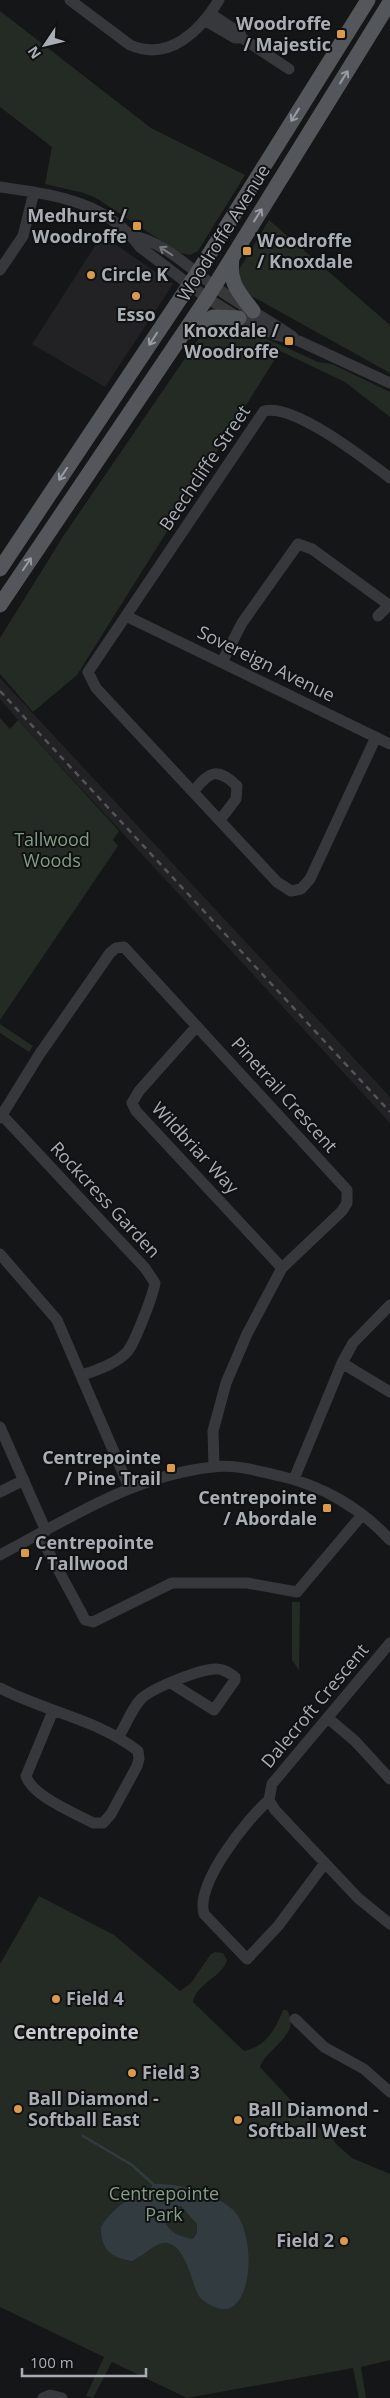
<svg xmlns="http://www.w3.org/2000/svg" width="390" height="2398" font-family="'Open Sans',sans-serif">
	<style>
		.built { fill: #222224 }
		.green { fill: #242b24 }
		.water { fill: #323b40; fill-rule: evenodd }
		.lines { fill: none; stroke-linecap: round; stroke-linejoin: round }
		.stream { stroke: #323b40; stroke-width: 2.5 }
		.minor { stroke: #37383b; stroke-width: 11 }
		.major { stroke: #53565a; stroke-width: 15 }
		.rail { stroke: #525458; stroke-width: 2.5; stroke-dasharray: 6 5; stroke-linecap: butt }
		.oneway { stroke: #989ca3 }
		.oneway2 { stroke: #76797e }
		.poi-dot { fill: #da9a4a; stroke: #101112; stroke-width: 2 }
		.labels { text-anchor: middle; stroke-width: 4; stroke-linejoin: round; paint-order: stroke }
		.poi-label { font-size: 18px; font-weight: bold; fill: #a9aeb5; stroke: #101112; text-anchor: start }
		.street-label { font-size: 18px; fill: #a9aeb5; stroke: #101112 }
		.park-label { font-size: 18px; fill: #849e83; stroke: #101112 }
		.neighbourhood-label { font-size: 19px; font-weight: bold; fill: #c9cdd2; stroke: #101112 }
	</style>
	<rect width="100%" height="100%" fill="#151617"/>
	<!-- built -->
	<path class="built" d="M102,235L173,284L105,387L32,344Z
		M0,678L390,1097V1123L18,720L0,699Z"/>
	<!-- green -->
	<path class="green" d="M0,11L151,128L245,175L198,251L190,255L180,253L96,198L84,193L45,184L52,147L0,107Z
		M269,220L390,325V373L248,294L240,284V268Z
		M222,324L236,325L318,362L332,364L390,392V417L345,382L280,351L77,675L33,712L0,674V638L64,535L201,335L212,327Z
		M0,718L10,729L18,720L119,831L113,840L118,846L0,1020Z
		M0,1024L33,1046L29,1052L0,1033Z
		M292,1602H300L299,1670L292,1660Z
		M39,1896L114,1935L180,1991L191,1983L211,1954L215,1952L223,1953L227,1960C222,1978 197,1982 193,2002L244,2051C266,2047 276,2028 283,2010H287C302,2035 267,2047 260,2067L312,2123L332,2136L336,2144L352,2158L390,2174V2360L361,2367L366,2398H359L353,2368L187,2398L112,2362L93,2398L86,2396L104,2357L0,2307V1964Z"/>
	<!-- water -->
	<path class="water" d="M153,2184C178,2183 212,2191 232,2209C252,2226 255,2286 235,2305C224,2315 205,2304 198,2295C191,2279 183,2235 159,2244C150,2248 142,2256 132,2261C111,2257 101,2251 101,2227C107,2216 119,2205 130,2199C139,2195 149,2194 153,2184ZM181,2206L197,2224V2233L193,2239C181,2237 169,2233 164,2220L166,2210Z"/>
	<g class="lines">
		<!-- stream -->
		<path class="stream" d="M83,2136L132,2165L153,2184"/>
		<!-- minor -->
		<path class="minor" d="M70,0L130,45C169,62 200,31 219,0
			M206,21L235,38H242L240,33L211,14
			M242,38L289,69
			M0,187C53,195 105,200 140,247L207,298L239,318L276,335L299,341L390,383
			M132,236C161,240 191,269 214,286C239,305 267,318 293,337
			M0,270L23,236L34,192
			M126,616L390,744
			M222,662L242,623L298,544L312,549L389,605L378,616
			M376,737L310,879L301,889L291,891L277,882L96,688L88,672L264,411C294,403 366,460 390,478
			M193,792C209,772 217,766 237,786L236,799L220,820
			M197,1026L139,1091L132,1103L136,1111L282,1268
			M2,1115L145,1268L155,1283C153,1295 135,1343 127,1352C117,1363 95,1371 82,1375
			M0,1118L39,1055L110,953L116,948L124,947L347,1190V1203L342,1211L282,1268L247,1334L226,1383L213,1431L214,1467
			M0,1254L57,1320L129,1487
			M342,1363L390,1392
			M0,1427L46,1531
			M294,1479L342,1363L353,1343L390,1305
			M0,1492L24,1480
			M39,1534L81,1612L85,1620L93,1622L172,1583H247L297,1592L362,1515
			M0,1555C68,1519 135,1475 213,1467C235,1464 258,1471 280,1476C321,1485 361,1508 390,1540
			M390,1643L272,1784L269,1800L275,1810L358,1898L390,1924
			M0,1688C46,1712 97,1719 138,1751L139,1759L137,1766L111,1814L103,1823H93C75,1813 32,1796 26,1776L53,1711
			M329,1719L355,1741L390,1779
			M119,1736C126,1725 132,1708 141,1699C152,1688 202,1668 217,1669C224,1669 229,1673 235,1677V1680L214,1710L171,1683
			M269,1800C247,1819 195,1884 204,1914L247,1959L278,1926L325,1863
			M295,2019L324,2047L364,2069L390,2092
			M43,2398L50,2395L62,2398"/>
		<!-- major -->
		<path class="major" d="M232,258C229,284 238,291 253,311
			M187,332L213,317L239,318
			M0,569L198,272L368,0
			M0,605L207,298L390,2"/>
		<!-- rail -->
		<path class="rail" d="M0,691L390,1112"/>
	</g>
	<!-- one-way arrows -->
	<defs><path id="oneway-shaft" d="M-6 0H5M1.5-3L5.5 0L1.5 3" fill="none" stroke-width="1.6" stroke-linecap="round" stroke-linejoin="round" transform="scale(1.25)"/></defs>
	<g class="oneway">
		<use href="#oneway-shaft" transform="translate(344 77) rotate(-58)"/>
		<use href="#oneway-shaft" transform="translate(295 115) rotate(122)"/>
		<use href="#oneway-shaft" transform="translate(258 215) rotate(-58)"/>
		<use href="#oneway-shaft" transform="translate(153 339) rotate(123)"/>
		<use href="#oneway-shaft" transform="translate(63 474) rotate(124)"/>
		<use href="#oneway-shaft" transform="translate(27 564) rotate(-56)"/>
	</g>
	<use class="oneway2" href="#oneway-shaft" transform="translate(166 251) rotate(-147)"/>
	<!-- markers -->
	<g class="poi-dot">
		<rect x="336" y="29" width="10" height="10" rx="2.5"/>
		<rect x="132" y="221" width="10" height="10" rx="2.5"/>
		<rect x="242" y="246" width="10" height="10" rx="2.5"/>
		<circle cx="91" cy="275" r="5"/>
		<circle cx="136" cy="296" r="5"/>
		<rect x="284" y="336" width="10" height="10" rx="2.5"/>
		<rect x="166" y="1463" width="10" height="10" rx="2.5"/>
		<rect x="322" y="1503" width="10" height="10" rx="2.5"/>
		<rect x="20" y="1548" width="10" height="10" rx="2.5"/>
		<circle cx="56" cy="1999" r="5"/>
		<circle cx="132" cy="2073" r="5"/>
		<circle cx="18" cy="2109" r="5"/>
		<circle cx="238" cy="2120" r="5"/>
		<circle cx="344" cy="2241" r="5"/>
	</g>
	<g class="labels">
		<!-- poi labels -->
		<g class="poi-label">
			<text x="331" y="30" text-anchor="end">Woodroffe<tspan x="331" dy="21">/ Majestic</tspan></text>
			<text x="127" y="222" text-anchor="end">Medhurst /<tspan x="127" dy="21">Woodroffe</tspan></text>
			<text x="257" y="247">Woodroffe<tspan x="257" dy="21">/ Knoxdale</tspan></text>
			<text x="101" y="281">Circle K</text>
			<text x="136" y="321" text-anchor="middle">Esso</text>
			<text x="279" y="337" text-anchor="end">Knoxdale /<tspan x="279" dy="21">Woodroffe</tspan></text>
			<text x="161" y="1464" text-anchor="end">Centrepointe<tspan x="161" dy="21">/ Pine Trail</tspan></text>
			<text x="317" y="1504" text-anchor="end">Centrepointe<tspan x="317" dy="21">/ Abordale</tspan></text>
			<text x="35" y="1549">Centrepointe<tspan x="35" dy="21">/ Tallwood</tspan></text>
			<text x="66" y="2005">Field 4</text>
			<text x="142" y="2079">Field 3</text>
			<text x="28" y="2105">Ball Diamond -<tspan x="28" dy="21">Softball East</tspan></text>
			<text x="248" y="2116">Ball Diamond -<tspan x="248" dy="21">Softball West</tspan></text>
			<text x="334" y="2247" text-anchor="end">Field 2</text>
		</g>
		<!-- street labels -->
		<g class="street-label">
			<text transform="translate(224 233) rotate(-58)" y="6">Woodroffe Avenue</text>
			<text transform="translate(205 468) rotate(-56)" y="6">Beechcliffe Street</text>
			<text transform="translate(266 664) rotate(26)" y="6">Sovereign Avenue</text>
			<text transform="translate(284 1095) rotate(48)" y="6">Pinetrail Crescent</text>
			<text transform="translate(195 1148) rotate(47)" y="6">Wildbriar Way</text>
			<text transform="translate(105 1200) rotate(47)" y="6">Rockcress Garden</text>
			<text transform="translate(315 1706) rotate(-50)" y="6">Dalecroft Crescent</text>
		</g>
		<!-- park labels -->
		<g class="park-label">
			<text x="52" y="846">Tallwood<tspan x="52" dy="21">Woods</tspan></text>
			<text x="164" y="2200">Centrepointe<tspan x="164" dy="21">Park</tspan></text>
		</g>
		<!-- neighbourhood labels -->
		<g class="neighbourhood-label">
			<text x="76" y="2039">Centrepointe</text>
		</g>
	</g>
	<!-- north arrow -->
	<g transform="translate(45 45) rotate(235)" stroke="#101112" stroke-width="4" paint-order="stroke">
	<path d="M0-4L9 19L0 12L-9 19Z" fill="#a9aeb5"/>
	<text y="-8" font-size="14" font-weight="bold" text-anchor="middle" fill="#a9aeb5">N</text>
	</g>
	<!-- scale -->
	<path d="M22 2368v8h124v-8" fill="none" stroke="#a9aeb5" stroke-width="2.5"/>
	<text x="30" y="2368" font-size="15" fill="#a9aeb5" stroke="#101112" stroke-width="4" paint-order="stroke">100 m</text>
</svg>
